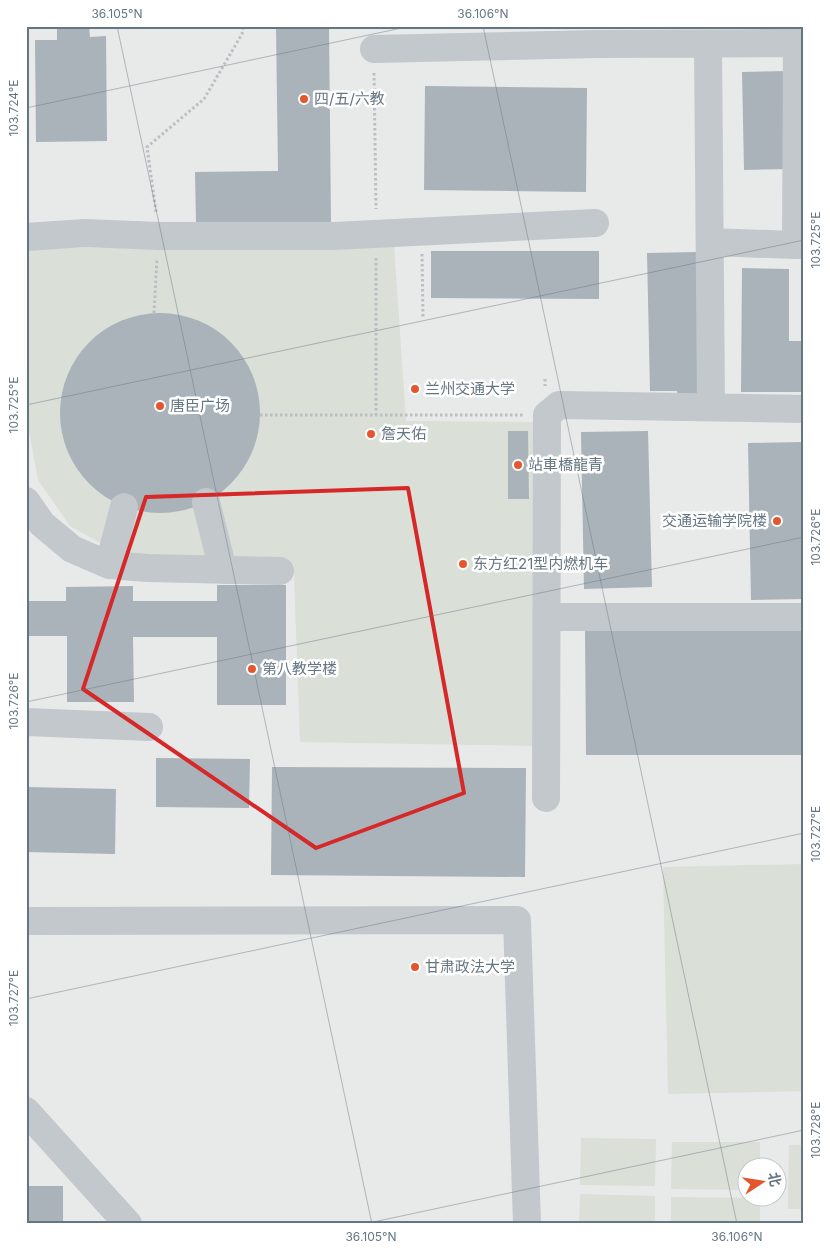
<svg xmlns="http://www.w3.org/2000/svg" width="830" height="1250" font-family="Inter,'Noto Sans SC',sans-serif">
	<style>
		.built { fill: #e8e9e9; fill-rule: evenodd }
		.green { fill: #dadfd7 }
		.building { fill: #aab3b9 }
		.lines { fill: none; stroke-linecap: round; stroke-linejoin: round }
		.path { stroke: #bbbfc2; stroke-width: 3; stroke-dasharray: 2.5 2.5; stroke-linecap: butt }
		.minor { stroke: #c3c8cc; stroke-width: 28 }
		.marked { fill: none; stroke: #d62828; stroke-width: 4; stroke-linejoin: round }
		.ticks { fill: none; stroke: #657683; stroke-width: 1; stroke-opacity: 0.45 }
		.poi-dot { fill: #e4572e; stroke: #fff; stroke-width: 2 }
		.labels { text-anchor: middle; stroke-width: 5; stroke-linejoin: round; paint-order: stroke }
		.poi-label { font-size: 15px; fill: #657683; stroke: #fff; text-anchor: start }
		.neatline { fill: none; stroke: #657683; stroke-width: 2 }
		.ticks-label { font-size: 12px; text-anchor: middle; fill: #657683 }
	</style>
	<rect width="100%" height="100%" fill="#fafaf8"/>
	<!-- built -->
	<path class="built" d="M26,26H804V1224H26ZM748,1168H778V1198H748Z"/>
	<!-- green -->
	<path class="green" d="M394,245L406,421L537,422V746L300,742L294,574L122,555L70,526L38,480L28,425L26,248Z
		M804,864V1091L668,1094L663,867Z
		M581,1138L656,1139L655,1186L580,1185Z
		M672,1142H760V1167L748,1168L747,1190L671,1189Z
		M789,1145H804V1209H788Z
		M580,1194L655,1196V1224H579Z
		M671,1197L760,1198V1224H671Z"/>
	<!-- building -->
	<path class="building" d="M57,26H89L90,37L106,36L107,141L36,142L35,40H57Z
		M276,26H329L331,223L196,224L195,172L278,171Z
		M760,26H804V32L760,33Z
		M787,71L789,169L744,170L742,72Z
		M425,86L587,88L586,192L424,190Z
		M431,251H599V299L431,298Z
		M697,252L700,398L678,399L677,391H650L647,253Z
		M742,268L789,269V341H804V392H741Z
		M60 413a100 100 0 1 1 200 0a100 100 0 1 1-200 0Z
		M508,431H528L529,499H508Z
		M648,431L652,587L584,589L581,432Z
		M804,442V599L751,600L748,443Z
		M217,585H286V705H217V637H133L134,702H67V636H26V601H66V587L133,586V601H217Z
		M585,629H804V755H586Z
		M156,758L250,759L249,808L156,807Z
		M272,767L526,768L525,877L271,875Z
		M26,787L116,789L115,854L26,852Z
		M26,1186H63V1224H26Z"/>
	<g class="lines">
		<!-- path -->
		<path class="path" d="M374,73L376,209
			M156,212L147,147L204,99L242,34L243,26
			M422,254L423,317
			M376,258V415
			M154,313L157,258
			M545,379V386
			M260,415H524"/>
		<!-- minor -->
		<path class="minor" d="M797,43L796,245H804
			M708,44L711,407
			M374,49L597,44L804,43
			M26,237L85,233L159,236H333L595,223
			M710,242L796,245
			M26,501L42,524L72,549L109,565L148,568L280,571
			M206,502L223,570
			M109,565L124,507
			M547,617H804
			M26,722L149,727
			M546,798L547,415L559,405L804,409
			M26,921L517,920L527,1224
			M26,1111L128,1224"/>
	</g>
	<!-- marked area -->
	<path class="marked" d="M408,488L464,793L316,848L83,689L146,497Z"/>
	<!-- ticks -->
	<path class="ticks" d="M117,26L372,1224M483,26L737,1224M26,108L411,26M26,405L804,240M26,702L804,537M26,999L804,833M364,1224L804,1130"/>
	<!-- markers -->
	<g class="poi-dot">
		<circle cx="304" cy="99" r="5"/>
		<circle cx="415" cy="389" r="5"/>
		<circle cx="160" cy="406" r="5"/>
		<circle cx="371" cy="434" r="5"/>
		<circle cx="518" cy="465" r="5"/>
		<circle cx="777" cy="521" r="5"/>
		<circle cx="463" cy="564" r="5"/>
		<circle cx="252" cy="669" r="5"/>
		<circle cx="415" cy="967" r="5"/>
	</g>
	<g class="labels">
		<!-- poi labels -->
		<g class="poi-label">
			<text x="314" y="104">四/五/六教</text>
			<text x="425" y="394">兰州交通大学</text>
			<text x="170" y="411">唐臣广场</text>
			<text x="381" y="439">詹天佑</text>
			<text x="528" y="470">站車橋龍青</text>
			<text x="767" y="526" text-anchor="end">交通运输学院楼</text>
			<text x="473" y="569">东方红21型内燃机车</text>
			<text x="262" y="674">第八教学楼</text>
			<text x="425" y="972">甘肃政法大学</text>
		</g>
	</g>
	<!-- border -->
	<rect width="830" height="1250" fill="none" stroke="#ffffff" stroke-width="55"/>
	<!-- north arrow -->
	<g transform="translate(762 1182) rotate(78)"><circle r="24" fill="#ffffff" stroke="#c1c8cd"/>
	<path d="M0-4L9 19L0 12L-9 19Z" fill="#e4572e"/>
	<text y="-8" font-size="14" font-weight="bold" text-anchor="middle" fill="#657683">北</text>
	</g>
	<rect x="28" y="28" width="774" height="1194" class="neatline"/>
	<g class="ticks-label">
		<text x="117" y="18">36.105°N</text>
		<text x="483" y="18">36.106°N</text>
		<text transform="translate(14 108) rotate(-90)" y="4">103.724°E</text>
		<text transform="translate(816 240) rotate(-90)" y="4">103.725°E</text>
		<text transform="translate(14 405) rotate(-90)" y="4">103.725°E</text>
		<text transform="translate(816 537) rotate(-90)" y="4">103.726°E</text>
		<text transform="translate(14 701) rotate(-90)" y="4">103.726°E</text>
		<text transform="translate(816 834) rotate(-90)" y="4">103.727°E</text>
		<text transform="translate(14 998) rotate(-90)" y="4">103.727°E</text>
		<text transform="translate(816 1130) rotate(-90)" y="4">103.728°E</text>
		<text x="371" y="1241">36.105°N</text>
		<text x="737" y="1241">36.106°N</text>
	</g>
</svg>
